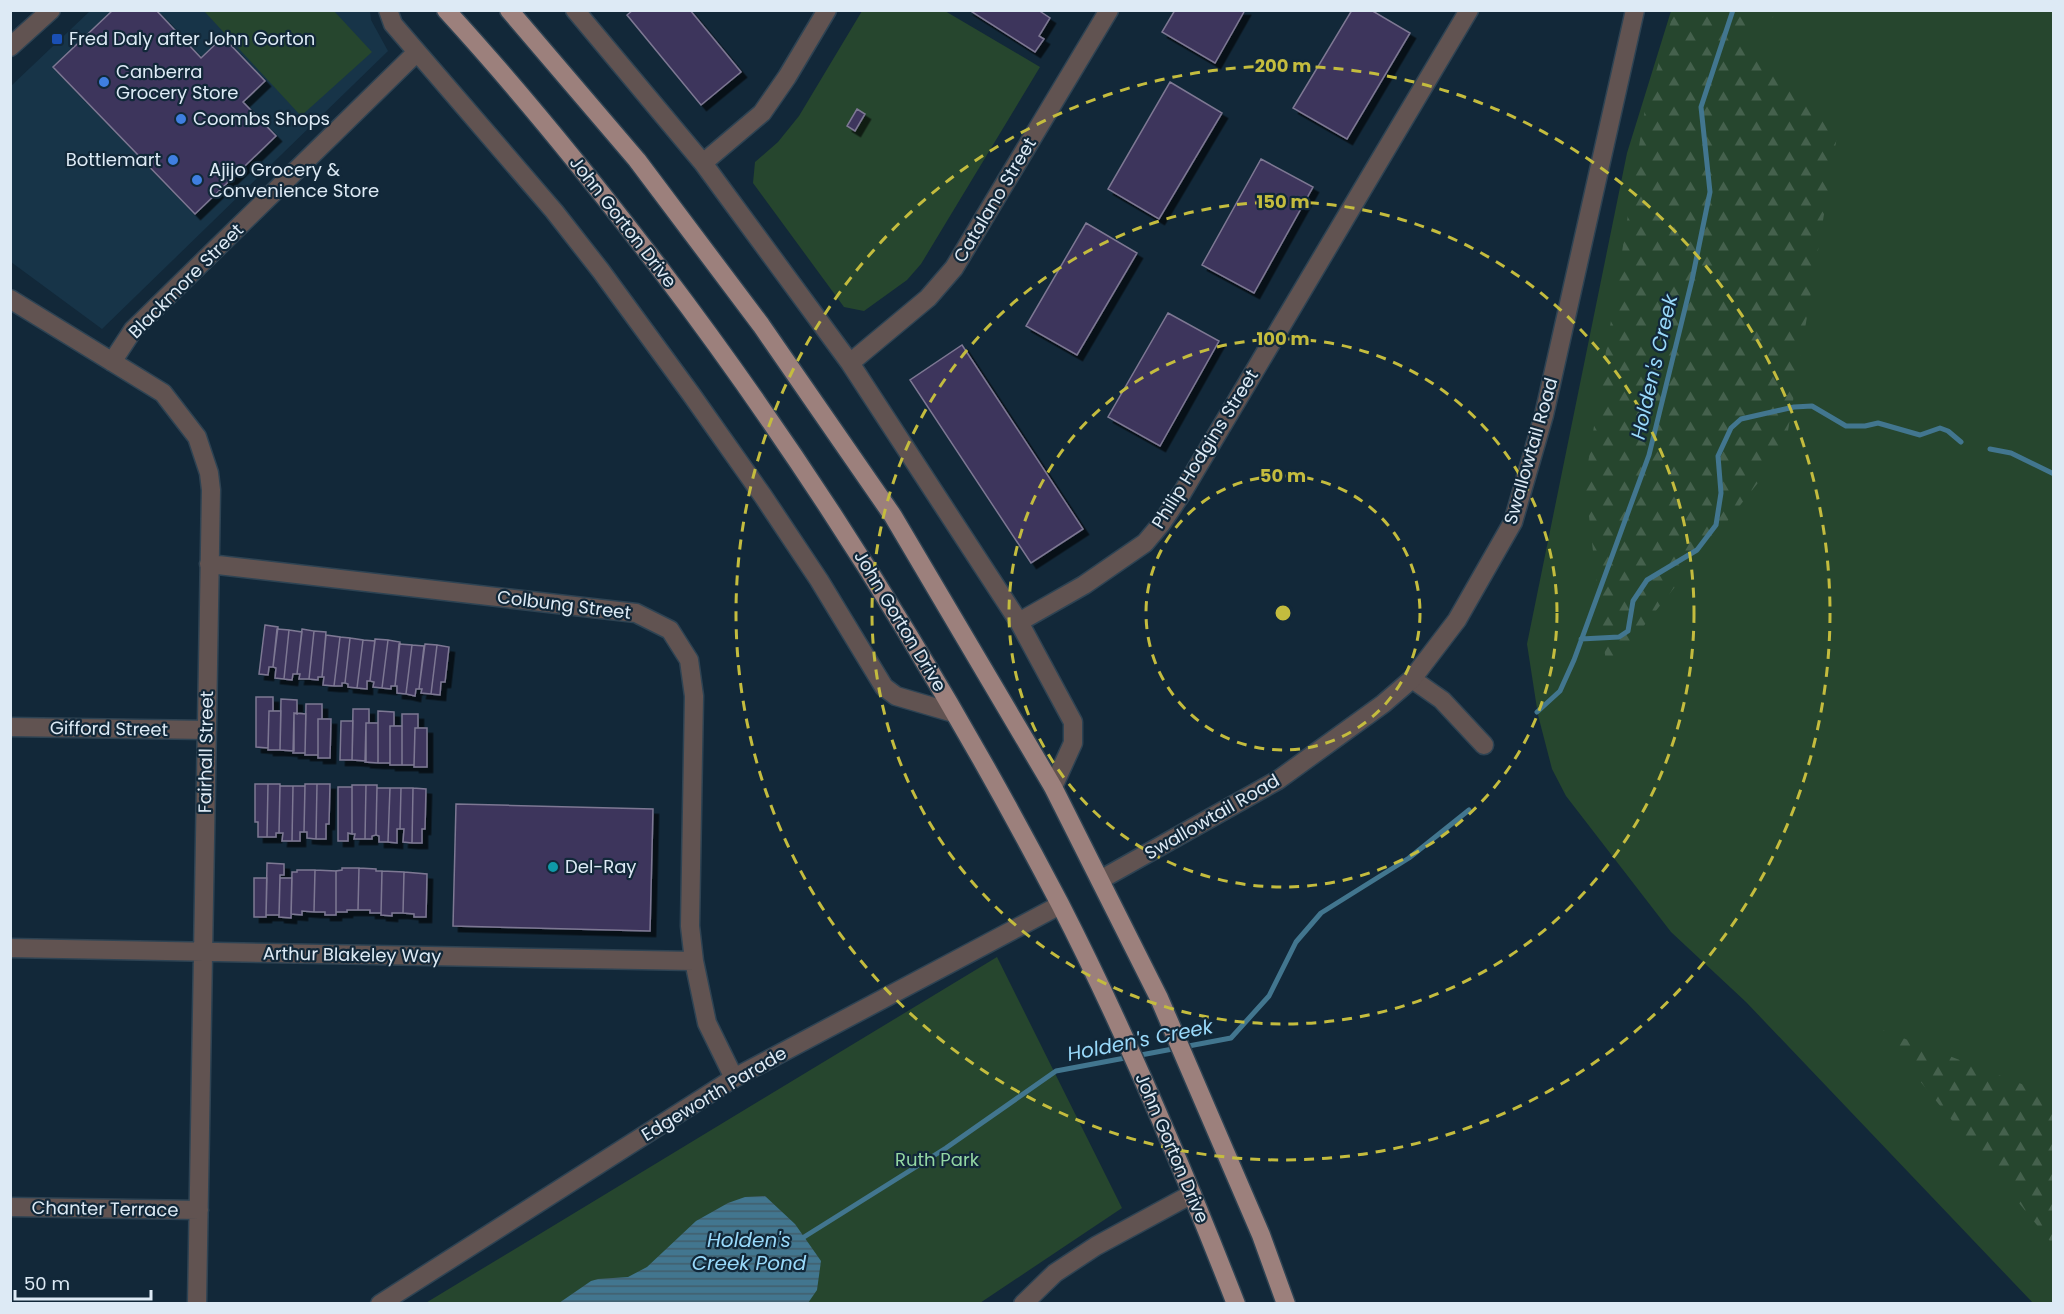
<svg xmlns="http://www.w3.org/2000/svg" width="2064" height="1314" font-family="Poppins,sans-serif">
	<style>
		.built { fill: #173448 }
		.green { fill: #26462e }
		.forest { fill: url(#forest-firs) }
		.water { fill: url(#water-rules) }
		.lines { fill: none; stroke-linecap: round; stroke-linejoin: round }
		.stream { stroke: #42768f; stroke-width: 5 }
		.building { fill: #3e345c; stroke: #7d7893; stroke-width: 1.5; filter: url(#shadow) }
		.minor-casing { stroke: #2e4353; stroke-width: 21 }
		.tertiary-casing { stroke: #2e4353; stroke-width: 21 }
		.primary-casing { stroke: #2e4353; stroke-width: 21 }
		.minor { stroke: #615351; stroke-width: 18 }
		.tertiary { stroke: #615351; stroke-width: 18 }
		.primary { stroke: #9c807c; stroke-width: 18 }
		.ring { fill: none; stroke: #c4bc3e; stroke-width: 3; stroke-dasharray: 10 8 }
		.transit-dot { fill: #1a4fb4; stroke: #122839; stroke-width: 2 }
		.shop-dot { fill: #3f7fe0; stroke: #122839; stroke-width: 2 }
		.culture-dot { fill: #0f9aa8; stroke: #122839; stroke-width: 2 }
		.labels { text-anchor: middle; stroke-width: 4.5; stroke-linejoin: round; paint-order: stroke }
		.poi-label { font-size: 18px; fill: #ddeaf5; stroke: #122839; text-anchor: start }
		.street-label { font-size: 18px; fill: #ddeaf5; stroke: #122839 }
		.park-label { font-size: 18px; fill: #94d7a3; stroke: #122839 }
		.water-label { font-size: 20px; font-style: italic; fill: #99d9fa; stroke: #122839 }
		.centre { fill: #c4bc3e; stroke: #122839; stroke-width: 3 }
		.ring-label { font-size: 18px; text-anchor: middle; font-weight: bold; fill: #c4bc3e; stroke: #122839; stroke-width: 4.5; stroke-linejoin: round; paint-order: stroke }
	</style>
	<defs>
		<pattern id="forest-firs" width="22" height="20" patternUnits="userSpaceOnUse" patternTransform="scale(1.5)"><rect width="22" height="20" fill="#26462e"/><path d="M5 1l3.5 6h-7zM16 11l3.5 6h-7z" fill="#45614d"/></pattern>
		<pattern id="water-rules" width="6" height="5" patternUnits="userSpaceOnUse" patternTransform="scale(1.5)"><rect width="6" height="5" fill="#42768f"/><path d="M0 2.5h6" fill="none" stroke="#425e6c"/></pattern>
		<filter id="shadow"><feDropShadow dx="5.5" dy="5.5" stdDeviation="0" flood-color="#0009"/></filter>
	</defs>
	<rect width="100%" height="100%" fill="#122839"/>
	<!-- built -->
	<path class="built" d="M90,11H370L371,20L388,51L102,329L11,262V86Z"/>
	<!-- green -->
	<path class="green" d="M204,11H334L372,52L301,116Z
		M862,11H945L1040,67L921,264L907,280L864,311L844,307L753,183L755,162L778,142L799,116Z
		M1671,11H2053V1303H2033L1746,1002L1671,932L1566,796L1552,769L1538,715L1527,644L1627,153Z
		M997,957L1122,1208L980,1303L424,1304Z"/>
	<!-- forest -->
	<path class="forest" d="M1674,11H1785L1732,38L1838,130L1785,449L1607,672L1585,482L1645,109Z
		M1877,1028L2053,1096V1245Z"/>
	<!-- water -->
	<path class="water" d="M765,1196L795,1224L821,1261L817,1290L808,1303H559L591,1281L598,1279L628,1277L647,1267L696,1221L728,1203L745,1197Z"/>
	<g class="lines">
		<!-- stream -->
		<path class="stream" d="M1990,449L2011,453L2054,474
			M1581,639L1619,637L1628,631L1633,601L1647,580L1697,550L1716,525L1721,493L1718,456L1731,428L1741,419L1794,407L1812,406L1846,426H1865L1878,423L1920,435L1940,428L1948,431L1961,442
			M1537,712L1560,691L1574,660L1649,455L1692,280L1710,192L1701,107L1733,10
			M804,1237L946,1148L1056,1071L1231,1038L1269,996L1296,942L1321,913L1409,858L1469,810"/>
	</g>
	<!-- building -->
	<path class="building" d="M113,10H156L201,58L223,37L265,81L243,102L276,136L195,214L53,67Z
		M633,10H690L741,72L701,105L627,15Z
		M969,10H1038L1050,18L1039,36L1044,39L1035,52Z
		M1175,10H1245L1215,63L1162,32Z
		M1352,10H1371L1410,33L1347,139L1293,108Z
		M1170,82L1222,113L1159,219L1108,189Z
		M857,109L865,114L855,131L847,126Z
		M1261,159L1313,187L1254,293L1202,265Z
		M1086,223L1137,253L1077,355L1026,326Z
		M1168,313L1219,341L1160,446L1108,417Z
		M962,345L1083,529L1031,563L910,380Z
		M265,625L278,627L273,667H269L268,675L259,674Z
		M277,629L289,630L284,679L275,678L276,668L273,667Z
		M302,629L314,631L309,679H299L300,674H297Z
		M289,630L302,632L297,674H293L292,680L284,679Z
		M314,631L326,632L322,677H318V680L309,679Z
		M326,635L340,637L334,686L323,685L324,677H322Z
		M340,637L350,638L345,683H342V686H334Z
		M350,638L363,640L357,688L348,687V684L345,683Z
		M375,639L388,640L382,688L373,687L374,682L370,681Z
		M363,640L375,641L370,681H367V689L357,688Z
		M388,640L400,642L395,686H391V689L382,688Z
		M399,644L412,645L406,694L397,693V686H395Z
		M425,644L437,645L431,694L421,693L422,689H419Z
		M412,645L424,646L419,689H416L415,696L406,694Z
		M437,645L449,647L445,682H441L440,695L431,694Z
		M256,697H273V711H269L268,748L256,747Z
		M281,699L297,700V714L294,713V751L280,750Z
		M306,704H322V719H318V755H305Z
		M353,709H369V723H366V761L352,760Z
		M269,711H281L280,750H268Z
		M378,711L394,712V726H390V763H378Z
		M294,713L306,714L305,753H293Z
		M402,714H418V728H415L414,765H402Z
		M318,719H331L330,758H318Z
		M341,721H353L352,760H340Z
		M366,723H378V763L365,762Z
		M390,726H402V765H390Z
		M415,728H427V767H414Z
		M255,784H268L267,837H258V822H255Z
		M268,784H280L279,833H276V837H267Z
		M305,784H317L316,839L307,838V832H304Z
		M317,784H330L329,824H326V839H316Z
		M352,785H366L365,839H354L355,834H352Z
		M366,785H377L376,835L372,836V839H365Z
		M280,786H293L292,841H282L283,833H279Z
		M293,786H305L304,832H300V841H292Z
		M338,787H352V834L348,833V841H338Z
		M377,788H390L388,842H379V836L376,835Z
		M390,788H401L400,829H397V843L388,842Z
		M401,788H413L412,843L403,842L404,829H400Z
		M413,788L426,789L425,829H422V843H412Z
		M456,804L653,809L650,931L453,926Z
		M267,863L284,864V875H280L279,915H266Z
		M342,868H359L358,910H347V912H336V871L342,870Z
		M359,868L376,869V871H382L381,913H370V910H358Z
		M297,870H315L314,912L302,911V915L291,914L292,872H297Z
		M315,870L336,871V915H325V912H314Z
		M382,871L404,872L403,913H392V916L381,915Z
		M404,872L427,874L426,917H414V914L403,913Z
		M254,878H267L266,917H254Z
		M280,878H292L291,918L279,917Z"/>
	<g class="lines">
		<defs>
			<path id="minor" d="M388,10L393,24L554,211L601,271L691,394L763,496L819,580L884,687L896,696L954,713
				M575,10L703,163L850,363L1019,622L1073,722V743L1053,787
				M703,163L762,113L787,77L827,10
				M10,299L163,393L197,437L209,473L211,490L197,1304
				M112,362L133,330L417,52
				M850,363L928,298L954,268L1109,10
				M209,564L636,613L670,630L689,660L694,696L690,926L694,961L707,1023L734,1078
				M1019,622L1084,585L1145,543L1161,524L1182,493L1469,10
				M1412,679L1442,700L1484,745
				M10,727L207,730
				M10,948L694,961
				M10,1207L199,1210
				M1023,1304L1055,1273L1096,1246L1192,1194"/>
			<path id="tertiary" d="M10,47L51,10
				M1100,880L1278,780L1383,704L1412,679L1457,620L1513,522L1544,415L1635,10
				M380,1304L734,1078L1060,905"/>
			<path id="primary" d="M446,10C522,93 593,181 661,270C812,469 944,682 1060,904C1126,1033 1183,1168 1236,1304
				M509,10L637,160L761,325L893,516L1053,787L1159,998L1261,1235L1286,1304"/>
		</defs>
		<!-- minor casing -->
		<use href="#minor" class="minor-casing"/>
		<!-- tertiary casing -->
		<use href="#tertiary" class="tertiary-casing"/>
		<!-- primary casing -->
		<use href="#primary" class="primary-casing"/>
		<!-- minor -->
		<use href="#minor" class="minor"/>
		<!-- tertiary -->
		<use href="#tertiary" class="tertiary"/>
		<!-- primary -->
		<use href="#primary" class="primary"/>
	</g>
	<!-- distance rings -->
	<g class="ring">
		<circle cx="1283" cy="613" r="137"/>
		<circle cx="1283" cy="613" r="274"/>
		<circle cx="1283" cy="613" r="411"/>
		<circle cx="1283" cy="613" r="547"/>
	</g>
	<!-- markers -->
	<rect class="transit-dot" x="51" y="33" width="12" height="12" rx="3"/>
	<g class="shop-dot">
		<circle cx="104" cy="82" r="6"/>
		<circle cx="181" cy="119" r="6"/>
		<circle cx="173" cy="160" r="6"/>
		<circle cx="197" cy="180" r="6"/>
	</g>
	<circle class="culture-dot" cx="553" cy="867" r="6"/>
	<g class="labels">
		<!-- poi labels -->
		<g class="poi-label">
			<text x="69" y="45">Fred Daly after John Gorton</text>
			<text x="116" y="78">Canberra<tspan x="116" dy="21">Grocery Store</tspan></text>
			<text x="193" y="125">Coombs Shops</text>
			<text x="161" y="166" text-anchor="end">Bottlemart</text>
			<text x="209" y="176">Ajijo Grocery &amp;<tspan x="209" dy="21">Convenience Store</tspan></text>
			<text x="565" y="873">Del-Ray</text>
		</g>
		<!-- street labels -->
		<g class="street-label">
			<text transform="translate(995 200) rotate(-59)" y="6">Catalano Street</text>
			<text transform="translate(623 222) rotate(52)" y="6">John Gorton Drive</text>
			<text transform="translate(186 281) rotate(-45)" y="6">Blackmore Street</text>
			<text transform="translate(1205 449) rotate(-58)" y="6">Philip Hodgins Street</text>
			<text transform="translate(1531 451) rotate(-74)" y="6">Swallowtail Road</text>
			<text transform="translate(564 605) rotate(7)" y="6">Colbung Street</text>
			<text transform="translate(900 621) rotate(59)" y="6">John Gorton Drive</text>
			<text transform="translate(109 729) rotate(1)" y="6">Gifford Street</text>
			<text transform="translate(206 752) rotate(-89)" y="6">Fairhall Street</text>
			<text transform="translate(1212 817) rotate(-30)" y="6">Swallowtail Road</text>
			<text transform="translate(352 955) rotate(1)" y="6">Arthur Blakeley Way</text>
			<text transform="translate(714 1094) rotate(-31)" y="6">Edgeworth Parade</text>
			<text transform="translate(1172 1148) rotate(67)" y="6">John Gorton Drive</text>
			<text transform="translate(105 1209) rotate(1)" y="6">Chanter Terrace</text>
		</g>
		<!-- park labels -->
		<g class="park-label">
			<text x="937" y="1166">Ruth Park</text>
		</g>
		<!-- water labels -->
		<g class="water-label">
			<text transform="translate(1654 367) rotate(-77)" y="7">Holden's Creek</text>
			<text transform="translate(1140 1040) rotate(-11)" y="7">Holden's Creek</text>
			<text x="749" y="1247">Holden's<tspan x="749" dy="23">Creek Pond</tspan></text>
		</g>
	</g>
	<circle cx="1283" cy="613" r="9" class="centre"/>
	<g class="ring-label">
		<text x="1283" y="72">200 m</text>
		<text x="1283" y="208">150 m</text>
		<text x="1283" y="345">100 m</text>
		<text x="1283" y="482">50 m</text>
	</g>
	<!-- border -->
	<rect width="2064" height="1314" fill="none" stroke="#ddeaf5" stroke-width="24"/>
	<!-- scale -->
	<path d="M15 1290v9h136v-9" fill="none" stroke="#ddeaf5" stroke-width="3"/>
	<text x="24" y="1290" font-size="18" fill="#ddeaf5" stroke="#122839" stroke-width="4.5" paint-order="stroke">50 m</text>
</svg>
